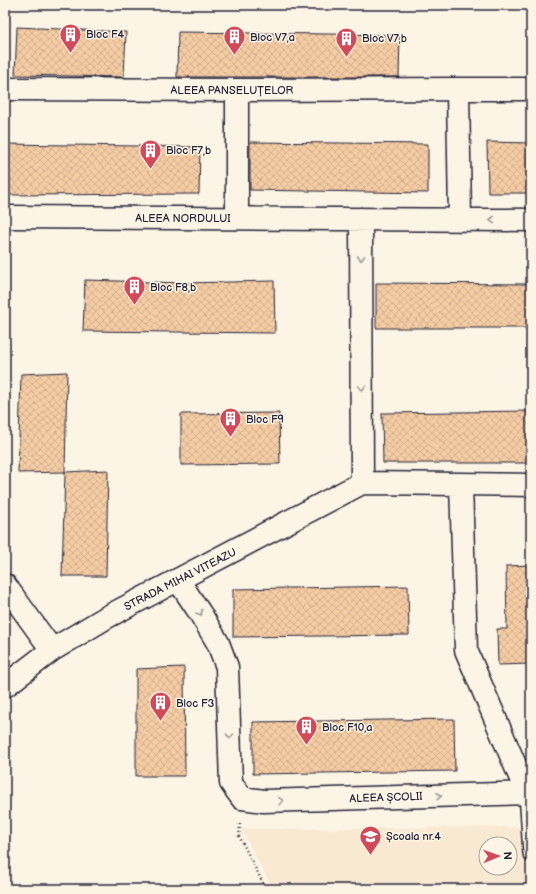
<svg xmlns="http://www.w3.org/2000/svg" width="536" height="894" font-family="'Balsamiq Sans',sans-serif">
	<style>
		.built { fill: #fae9d2; fill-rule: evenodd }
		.building { fill: url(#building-cross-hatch); stroke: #22223b }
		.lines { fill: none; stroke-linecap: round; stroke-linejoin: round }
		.lane-casing { stroke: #22223b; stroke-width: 18 }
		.street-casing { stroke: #22223b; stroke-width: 25 }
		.path { stroke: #22223b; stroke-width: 2.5; stroke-dasharray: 1 3; stroke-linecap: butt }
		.lane { stroke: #fcf5e5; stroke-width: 15 }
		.street { stroke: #fcf5e5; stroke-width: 22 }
		.oneway { stroke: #9a9698 }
		.labels { text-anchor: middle; stroke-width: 3; stroke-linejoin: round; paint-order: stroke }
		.poi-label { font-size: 11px; fill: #22223b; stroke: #fcf5e5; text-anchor: start }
		.street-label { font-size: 11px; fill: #22223b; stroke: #fcf5e5 }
	</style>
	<defs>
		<pattern id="building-cross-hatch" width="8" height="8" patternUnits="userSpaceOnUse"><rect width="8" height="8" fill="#f5cca4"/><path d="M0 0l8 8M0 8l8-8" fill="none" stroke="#d2af8e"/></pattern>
	</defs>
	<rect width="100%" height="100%" fill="#fcf5e5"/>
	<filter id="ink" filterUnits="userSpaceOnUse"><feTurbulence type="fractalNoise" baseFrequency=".025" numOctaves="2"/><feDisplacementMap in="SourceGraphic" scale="8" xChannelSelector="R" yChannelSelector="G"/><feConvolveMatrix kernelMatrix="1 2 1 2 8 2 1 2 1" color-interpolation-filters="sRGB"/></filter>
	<g filter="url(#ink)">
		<!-- built -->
		<path class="built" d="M531,827V889H273L241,829ZM486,844H510V868H486Z"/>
		<!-- building -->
		<path class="building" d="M17,27L126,32L124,77L15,75Z
			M178,32L400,35L399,77H177Z
			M250,142L428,144V193L250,190Z
			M487,142L531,143V193H488Z
			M5,144L200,147L199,194L5,195Z
			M85,280L184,283L274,281L275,333L83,331Z
			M376,283L531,284V328H376Z
			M67,372L65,472L18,473L21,374Z
			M531,411V463H383L382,413Z
			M279,413L280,464L181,465V414Z
			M108,470L106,576H62L65,472Z
			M531,565V664L498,665L497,629H507L506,566Z
			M408,586L409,635L233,637V589Z
			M184,667L185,776H136V669Z
			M454,719L455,771L253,774V722Z"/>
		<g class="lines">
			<defs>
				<path id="lane" d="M527,793L531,854"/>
				<path id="street" d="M5,89L237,90L458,89L460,220
					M458,89H531
					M5,217L531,220
					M237,218V90
					M361,219L362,483
					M461,484L531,485
					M178,580L200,613L218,643L227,667L231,783L242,798L264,801L531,793
					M5,585L52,650
					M5,686L52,650L107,617L362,483L461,484L466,650L527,793"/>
			</defs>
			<!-- lane casing -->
			<use href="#lane" class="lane-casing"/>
			<!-- street casing -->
			<use href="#street" class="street-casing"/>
			<!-- path -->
			<path class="path" d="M240,824L239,836L266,889"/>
			<!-- lane -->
			<use href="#lane" class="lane"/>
			<!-- street -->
			<use href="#street" class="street"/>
		</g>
		<!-- one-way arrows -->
		<defs><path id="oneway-chevron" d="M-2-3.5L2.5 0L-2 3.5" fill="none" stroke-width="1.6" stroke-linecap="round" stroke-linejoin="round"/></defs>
		<g class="oneway">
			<use href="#oneway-chevron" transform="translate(492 220) rotate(-180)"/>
			<use href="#oneway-chevron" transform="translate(361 258) rotate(90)"/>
			<use href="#oneway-chevron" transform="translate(362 388) rotate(90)"/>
			<use href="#oneway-chevron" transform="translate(200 613) rotate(58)"/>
			<use href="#oneway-chevron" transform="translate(230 736) rotate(88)"/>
			<use href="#oneway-chevron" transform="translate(439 796) rotate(-2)"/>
			<use href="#oneway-chevron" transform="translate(281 801) rotate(-2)"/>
		</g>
	</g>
	<!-- icons -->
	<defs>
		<symbol id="building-pin" viewBox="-11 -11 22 30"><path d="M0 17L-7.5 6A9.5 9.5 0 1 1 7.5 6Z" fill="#d1495b" stroke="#fcf5e5"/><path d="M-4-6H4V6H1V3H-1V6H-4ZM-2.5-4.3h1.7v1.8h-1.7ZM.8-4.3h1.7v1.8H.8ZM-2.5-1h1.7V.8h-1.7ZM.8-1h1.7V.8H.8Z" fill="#fff"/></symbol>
		<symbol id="school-pin" viewBox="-11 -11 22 30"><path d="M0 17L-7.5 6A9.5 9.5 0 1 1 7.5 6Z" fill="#d1495b" stroke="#fcf5e5"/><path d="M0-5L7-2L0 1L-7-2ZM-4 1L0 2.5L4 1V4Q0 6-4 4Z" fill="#fff"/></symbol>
	</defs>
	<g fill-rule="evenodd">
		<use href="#building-pin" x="58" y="22" width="25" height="34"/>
		<use href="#building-pin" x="222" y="24" width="25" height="34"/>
		<use href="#building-pin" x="334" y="26" width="25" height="34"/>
		<use href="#building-pin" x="138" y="138" width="25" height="34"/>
		<use href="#building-pin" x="122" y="274" width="25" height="34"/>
		<use href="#building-pin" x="218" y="406" width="25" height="34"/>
		<use href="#building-pin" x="148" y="690" width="25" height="34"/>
		<use href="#building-pin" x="294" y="714" width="25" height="34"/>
		<use href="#school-pin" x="358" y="824" width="25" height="34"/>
	</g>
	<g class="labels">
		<!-- poi labels -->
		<g class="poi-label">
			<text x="86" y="38">Bloc F4</text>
			<text x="250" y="41">Bloc V7,a</text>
			<text x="362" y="42">Bloc V7,b</text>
			<text x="166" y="154">Bloc F7,b</text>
			<text x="150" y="291">Bloc F8,b</text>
			<text x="246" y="423">Bloc F9</text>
			<text x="176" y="707">Bloc F3</text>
			<text x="322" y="731">Bloc F10,a</text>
			<text x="386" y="840">Școala nr.4</text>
		</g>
		<!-- street labels -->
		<g class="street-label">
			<text x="232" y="94">ALEEA PANSELUȚELOR</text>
			<text x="183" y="222">ALEEA NORDULUI</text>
			<text transform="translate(180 579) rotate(-27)" y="4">STRADA MIHAI VITEAZU</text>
			<text transform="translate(386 797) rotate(-2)" y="4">ALEEA ȘCOLII</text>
		</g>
	</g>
	<!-- margin -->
	<rect width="536" height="894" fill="none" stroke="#fcf5e5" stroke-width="20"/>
	<rect x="10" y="10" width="516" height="874" fill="none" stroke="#22223b" stroke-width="1.5" filter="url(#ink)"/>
	<!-- north arrow -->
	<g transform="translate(498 856) rotate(88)"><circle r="19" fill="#fcf5e5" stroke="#a5a1a1"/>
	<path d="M0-3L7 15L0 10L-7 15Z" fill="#d1495b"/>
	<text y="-6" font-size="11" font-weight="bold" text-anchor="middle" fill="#22223b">N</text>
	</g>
</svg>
